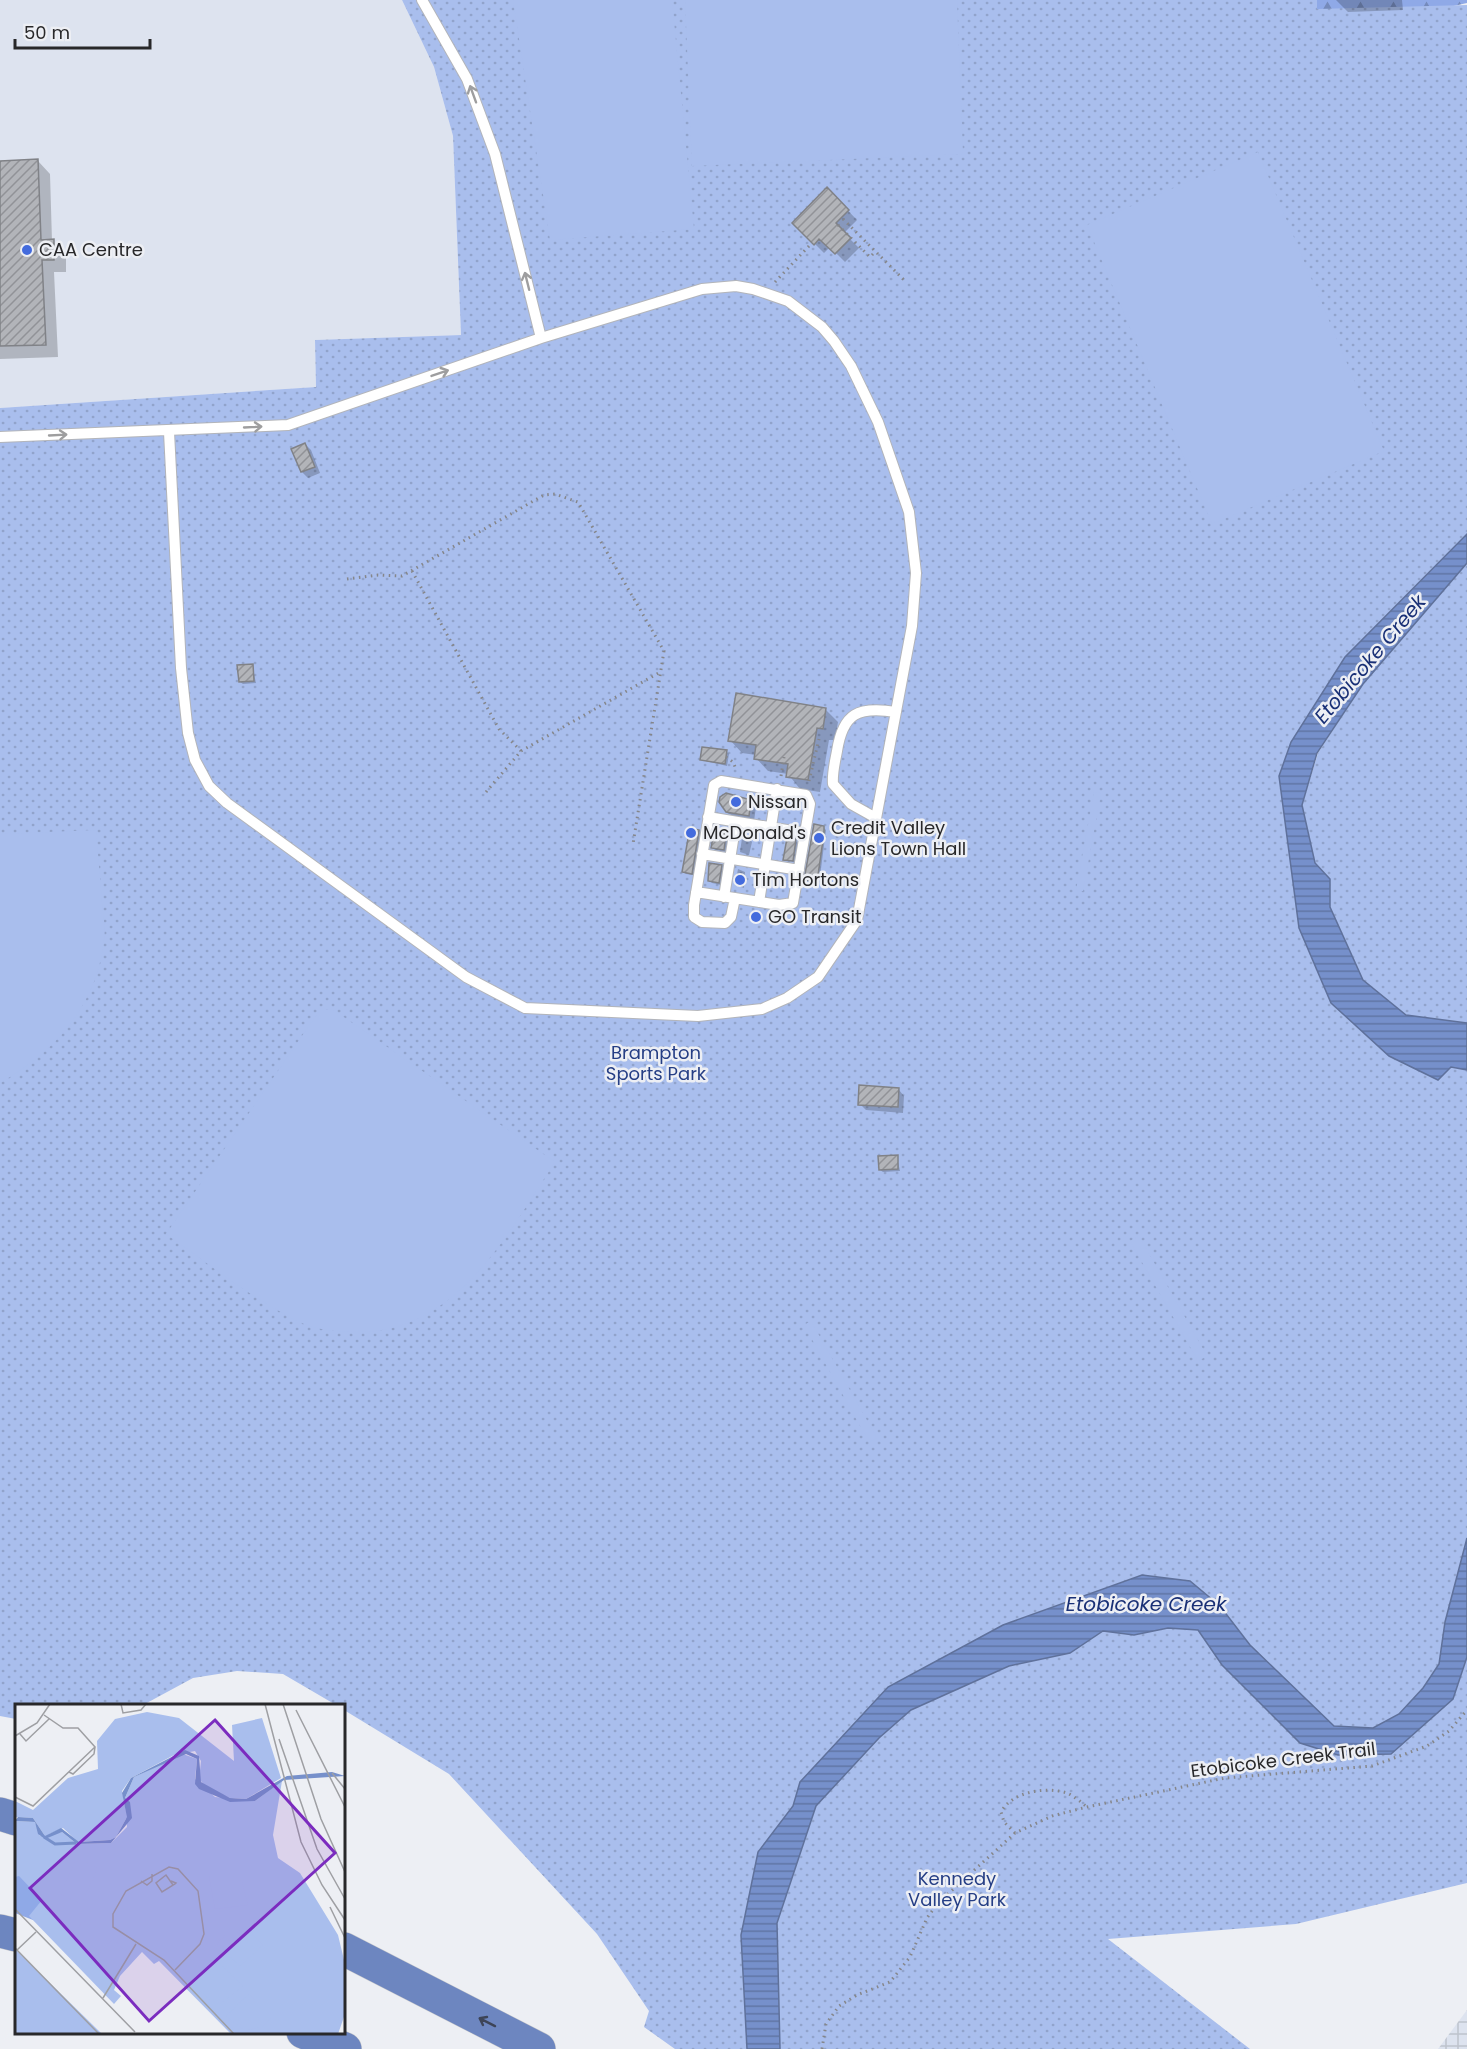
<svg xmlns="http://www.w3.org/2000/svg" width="1467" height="2049" font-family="Poppins,sans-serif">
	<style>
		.built { fill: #dde3ef }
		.industrial { fill: url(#industrial-grid) }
		.forest { fill: url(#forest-firs) }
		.park { fill: url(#park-dots) }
		.garden { fill: #a9beed }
		.water { fill: url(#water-rules); stroke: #5f719b; stroke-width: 1.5 }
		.shadow { fill: #0003 }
		.building { fill: url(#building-hatch); stroke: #808287; stroke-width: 1.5 }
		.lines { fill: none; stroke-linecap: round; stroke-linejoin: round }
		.service-casing { stroke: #b3b5ba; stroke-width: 12 }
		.motorway-casing { stroke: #cbcbcc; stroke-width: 34 }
		.path { stroke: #85868a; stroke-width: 3; stroke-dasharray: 1.5 4.5; stroke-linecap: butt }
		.service { stroke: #fff; stroke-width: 10 }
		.motorway { stroke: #6d86c0; stroke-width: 33 }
		.oneway { stroke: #9e9e9f }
		.oneway2 { stroke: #3d4457 }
		.poi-dot { fill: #436bdd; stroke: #edeff4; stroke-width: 2 }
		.labels { text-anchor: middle; stroke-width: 5; stroke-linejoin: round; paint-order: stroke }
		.poi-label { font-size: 18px; fill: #28282a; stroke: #edeff4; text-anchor: start }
		.park-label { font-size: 18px; fill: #253e85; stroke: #edeff4 }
		.street-label { font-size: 18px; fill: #28282a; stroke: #edeff4 }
		.water-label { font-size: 20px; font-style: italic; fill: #193076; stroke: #edeff4 }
		.inset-river { fill: none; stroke: #7690cb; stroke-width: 3 }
		.inset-road { fill: none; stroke: #9e9fa3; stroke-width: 1.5 }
		.view { fill: #7b2cbf; fill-opacity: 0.15; stroke: #7b2cbf; stroke-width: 3 }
		.inset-edge { fill: none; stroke: #28282a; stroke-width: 3 }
	</style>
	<defs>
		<pattern id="industrial-grid" width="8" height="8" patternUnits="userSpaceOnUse" patternTransform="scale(1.5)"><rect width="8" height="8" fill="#dde3ef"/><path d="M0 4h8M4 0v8" fill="none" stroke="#bec3cd"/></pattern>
		<pattern id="forest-firs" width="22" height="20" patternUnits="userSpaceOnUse" patternTransform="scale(1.5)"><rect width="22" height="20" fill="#8fa9e7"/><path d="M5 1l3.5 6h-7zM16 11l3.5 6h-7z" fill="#758abb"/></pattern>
		<pattern id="park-dots" width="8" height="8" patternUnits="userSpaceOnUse" patternTransform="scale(1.5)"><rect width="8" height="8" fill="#a9beed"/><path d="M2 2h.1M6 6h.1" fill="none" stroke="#91a3cb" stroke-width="1.8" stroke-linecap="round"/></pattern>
		<pattern id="water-rules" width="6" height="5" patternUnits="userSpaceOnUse" patternTransform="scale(1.5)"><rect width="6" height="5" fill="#7690cb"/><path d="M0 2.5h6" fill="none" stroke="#6176a5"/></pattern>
		<pattern id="building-hatch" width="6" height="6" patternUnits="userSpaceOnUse" patternTransform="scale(1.5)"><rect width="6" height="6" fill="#b2b4b9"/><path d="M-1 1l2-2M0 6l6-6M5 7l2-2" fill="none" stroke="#919297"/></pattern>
	</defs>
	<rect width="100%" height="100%" fill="#edeff4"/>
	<!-- built -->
	<path class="built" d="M0,0H402L434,67L453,136L461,335L315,340L316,387L0,408Z"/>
	<!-- industrial -->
	<path class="industrial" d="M1467,2010V2049H1438Z"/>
	<!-- forest -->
	<path class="forest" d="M1307,0H1467V3L1404,17L1312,14Z"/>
	<!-- park -->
	<path class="park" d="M402,0H1317V9L1467,5V534L1345,657L1291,742L1299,928L1451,1067L1467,1070V1538L1445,1622L1439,1664L1423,1688L1399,1714L1373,1728L1334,1726L1250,1645L1220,1606L1190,1581L1142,1575L1003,1625L800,1782L793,1806L758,1852L741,1935L747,2049H675L644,2027L649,2011L597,1934L449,1774L344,1710V1706L336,1705L283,1674L237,1671L193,1678L143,1705L16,1706V1719L0,1716V408L316,387L315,340L461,335L453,136L434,67Z
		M1467,563V1023L1406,1015L1363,980L1330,907V879L1315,863L1302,805L1318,753L1363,684Z
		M1168,1628L1198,1630L1222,1665L1338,1755L1453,1699L1467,1657V1883L1296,1924L1108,1939L1250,2049H780L777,1923L816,1806L879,1738L911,1710L1009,1666L1070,1653L1103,1631L1134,1635Z"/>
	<!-- garden -->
	<path class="garden" d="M513,0H672L694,229L550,240Z
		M685,0H957L963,154L692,166Z
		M1258,152L1384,451L1212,524L1087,225Z
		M1094,792L1101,793L1083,891L1076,890Z
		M96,830C98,854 100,879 102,903C103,915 106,929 104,940C97,1005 55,1052 0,1083V834Z
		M332,1009L555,1162C506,1236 456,1335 353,1332C338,1331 317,1330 304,1324C254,1301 211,1265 166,1234L319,1011Z
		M1139,1236L1207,1356L1198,1361L1130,1241Z
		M811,1321L877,1438L869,1442L804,1325Z"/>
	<!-- water -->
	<path class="water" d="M1467,534V563L1363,684L1317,753L1302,805L1315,863L1330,879V907L1363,980L1406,1015L1467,1023V1070L1451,1067L1438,1080L1389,1056L1331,1003L1299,928L1279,776L1291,742L1345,657Z
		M1467,1538V1657L1453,1699L1391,1754L1338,1755L1300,1743L1222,1665L1198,1630L1168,1628L1134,1635L1103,1631L1070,1653L1009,1666L911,1710L879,1738L816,1806L777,1923L780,2049H747L741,1935L758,1852L793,1806L800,1782L888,1687L1003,1625L1142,1575L1190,1581L1220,1606L1250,1645L1334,1726L1373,1728L1399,1714L1423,1688L1439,1664L1445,1622Z"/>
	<!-- shadow -->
	<path class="shadow" d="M1336,0H1402L1403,10L1348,12Z
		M38,161L50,174L52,241L66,254V272H54L58,357L0,359V162Z
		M827,189L857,220L844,233L859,248L845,262L830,247L824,253L794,223Z
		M305,444L311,450L320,473L308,478L302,472Z
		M252,665L256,683L243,684L240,682Z
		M825,709L838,722L835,740H829L820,792L800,789L788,774L768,771L756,758V755L742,753L730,740Z
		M726,751L729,754L727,766L701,760Z
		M750,801L756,807L754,821L734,818L727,811Z
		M823,827L826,830L819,884L806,880Z
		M698,831L701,834L694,875L686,874L683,871Z
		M744,832L752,842L749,855L740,852L742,838L745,839Z
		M726,836L728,838L726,852L715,850L713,847Z
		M796,841L798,843L795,863L788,860Z
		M721,866L723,869L721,885L712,883L709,880Z
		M738,869L745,872L744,888L735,885Z
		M899,1090L904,1096L903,1113L866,1110L860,1104Z
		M897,1157L900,1171L883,1172L880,1170Z"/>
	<!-- building -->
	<path class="building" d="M38,159L41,240L54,239V260H42L46,345L0,346V161Z
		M827,187L849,210L836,223L851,238L835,254L819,239L814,245L792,223Z
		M305,443L315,467L301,472L291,449Z
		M253,664L254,681L239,682L237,665Z
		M736,693L826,708L823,729L817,728L808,780L786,777L788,764L754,759L756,745L728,741Z
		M702,747L727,750L725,764L700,760Z
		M726,793L751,800L749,816L726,812L719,802L720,797Z
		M814,824L824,826V833L817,882L804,880Z
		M690,828L699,830L692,874L682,872Z
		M714,832L726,834L724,850L711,848Z
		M787,838L796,839L793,861L783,860Z
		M709,863L722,865L719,883L708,881Z
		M859,1085L899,1088L898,1107L858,1105Z
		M898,1155V1169L879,1170L878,1156Z"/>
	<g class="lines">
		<defs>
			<path id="service" d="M422,0L467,79L495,154L541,338
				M0,437L288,425L541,338L702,289L736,286L753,289L788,301L822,327L834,341L851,366L878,422L909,512L916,573L912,626L857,920L818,977L787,998L762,1009L698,1016L525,1008L466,977L227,803L209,786L195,760L188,733L181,668L169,432
				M708,817L805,833
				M876,818L851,804L833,784C832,773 835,762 837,751C843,713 858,706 896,712
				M702,854L799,870
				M696,892L779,905L793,903L810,804L806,795L721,781L714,785L694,905V917L702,922L725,923L731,917L735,898
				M724,897L736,822
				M759,902L777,789"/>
			<path id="motorway" d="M0,1814L16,1819
				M0,1931L16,1935
				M344,1949L539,2049
				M303,2032L345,2049"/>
		</defs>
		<!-- service casing -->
		<use href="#service" class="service-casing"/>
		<!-- motorway casing -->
		<use href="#motorway" class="motorway-casing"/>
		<!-- path -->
		<path class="path" d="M843,219L904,280
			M838,225L870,257L875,252
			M775,282L809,246
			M412,571L499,729L521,751
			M347,579L378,575L402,576L544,495L555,494L578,502L664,651L633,844
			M726,757L733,762L736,769
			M781,776L784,757
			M809,781L819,739
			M486,792L521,751L662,671
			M1015,1833L1004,1822L1001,1812C1011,1792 1046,1786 1067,1793C1074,1796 1081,1802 1087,1807
			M822,2049L826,2024L839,2006L857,1995L890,1982L910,1957L927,1918L937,1904L1015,1833L1052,1816L1087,1807L1225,1778L1372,1766L1427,1746L1449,1731L1467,1710"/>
		<!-- service -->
		<use href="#service" class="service"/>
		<!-- motorway -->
		<use href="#motorway" class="motorway"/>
	</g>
	<!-- one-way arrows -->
	<defs><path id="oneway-shaft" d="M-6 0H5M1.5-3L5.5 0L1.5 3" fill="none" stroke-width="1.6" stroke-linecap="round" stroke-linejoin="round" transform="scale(1.5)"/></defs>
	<g class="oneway">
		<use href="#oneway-shaft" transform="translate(473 94) rotate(-110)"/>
		<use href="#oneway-shaft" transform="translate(527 281) rotate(-104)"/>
		<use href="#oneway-shaft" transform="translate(440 373) rotate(-19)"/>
		<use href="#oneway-shaft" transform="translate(253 427) rotate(-3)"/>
		<use href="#oneway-shaft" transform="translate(58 435) rotate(-3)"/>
	</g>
	<use class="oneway2" href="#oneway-shaft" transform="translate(487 2022) rotate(-153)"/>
	<!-- markers -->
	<g class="poi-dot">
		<circle cx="27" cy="250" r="6"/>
		<circle cx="736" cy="802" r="6"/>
		<circle cx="691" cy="833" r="6"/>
		<circle cx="819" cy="838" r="6"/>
		<circle cx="740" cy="880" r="6"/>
		<circle cx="756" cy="917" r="6"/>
	</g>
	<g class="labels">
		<!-- poi labels -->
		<g class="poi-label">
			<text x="39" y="256">CAA Centre</text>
			<text x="748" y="808">Nissan</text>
			<text x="831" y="834">Credit Valley<tspan x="831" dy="21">Lions Town Hall</tspan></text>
			<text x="703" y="839">McDonald's</text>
			<text x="752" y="886">Tim Hortons</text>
			<text x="768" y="923">GO Transit</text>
		</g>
		<!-- park labels -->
		<g class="park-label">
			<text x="656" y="1059">Brampton<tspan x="656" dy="21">Sports Park</tspan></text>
			<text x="957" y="1885">Kennedy<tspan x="957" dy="21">Valley Park</tspan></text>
		</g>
		<!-- street labels -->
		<g class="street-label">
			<text transform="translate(1283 1760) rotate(-7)" y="6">Etobicoke Creek Trail</text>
		</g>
		<!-- water labels -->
		<g class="water-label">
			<text transform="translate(1370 659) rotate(-50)" y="7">Etobicoke Creek</text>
			<text x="1146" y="1611">Etobicoke Creek</text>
		</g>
	</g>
	<!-- overview -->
	<g transform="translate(15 1704)">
		<rect width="330" height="330" fill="#edeff4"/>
		<path d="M0,245L87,330H0Z" fill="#a9beed"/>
		<path d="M0,166L29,197L18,216L0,209Z" fill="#8fa9e7"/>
		<path d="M132,8L164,14L219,57L217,21L247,14L266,74L231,95L215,94L192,84L184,75L186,57L180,47L159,51L116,74L107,87L112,113L101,133L95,136L63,138L48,124L30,132L18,114L0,113V97L18,106L53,74L83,65L82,37L100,15ZM168,50L182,55L180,75L200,93L240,97L267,77L258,131L263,154L285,169L323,231L330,260V310L323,330H216L144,257L139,260L127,248L105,272L99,286L106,292L99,300L14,212L27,196L4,172L0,173V117L20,118L25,132L47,128L62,140L96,139L112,123L110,94L119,73Z" fill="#a9beed"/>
		<path d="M62,154L83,164L66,200L45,190ZM213,169L227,177L233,201L200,205L194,172ZM70,217L93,240L98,235L111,247L91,272L76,259L87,246L76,257L53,233ZM224,226L236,229L248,241L225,262L202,240L211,230ZM204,259L228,282L208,298L195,296L181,283ZM234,290L257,313L248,322L230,327L211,312Z" fill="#a9beed"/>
		<path d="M170,46L184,52L186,78L215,94L231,95L272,72L317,68L330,72L269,76L240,97L215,98L184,85L180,80L182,55L171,50L119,73L110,94L115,98L117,114L96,139L62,140L47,128L30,135L23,130L20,118L0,117L3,113L18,114L30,132L46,124L64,138L95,136L101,133L112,113L107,89L116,74Z" fill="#7690cb"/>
		<path class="inset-river" d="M29,133L40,140L61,139"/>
		<path class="inset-road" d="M106,0L108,9L126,6L131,0M250,0L286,138L307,181L330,216M268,0L306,115L330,168M281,6L330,103M5,30L11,37L34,15M0,32L22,19L35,0M264,35L302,145L330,195M54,68L58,70L79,50L80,43M317,69L330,85M0,93L18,102L80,43L63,24H48L29,11M126,177L132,181L137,177V170M156,177L161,179L160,180L147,188L141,179L151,171L158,181M315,203L330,234M0,205L120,328M0,244L84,330M2,246L21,228M160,266L185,240L189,230L183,187L163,165L154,163L111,187L98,210V223L149,256L219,330M88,294L121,240"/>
		<path class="view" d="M200,16L320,149L134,317L15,184Z"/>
		<rect width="330" height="330" class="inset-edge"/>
	</g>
	<!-- scale -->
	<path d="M15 39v9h135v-9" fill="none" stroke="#28282a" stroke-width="3"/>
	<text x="24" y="39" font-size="18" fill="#28282a" stroke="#edeff4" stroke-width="4.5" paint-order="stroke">50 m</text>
</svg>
